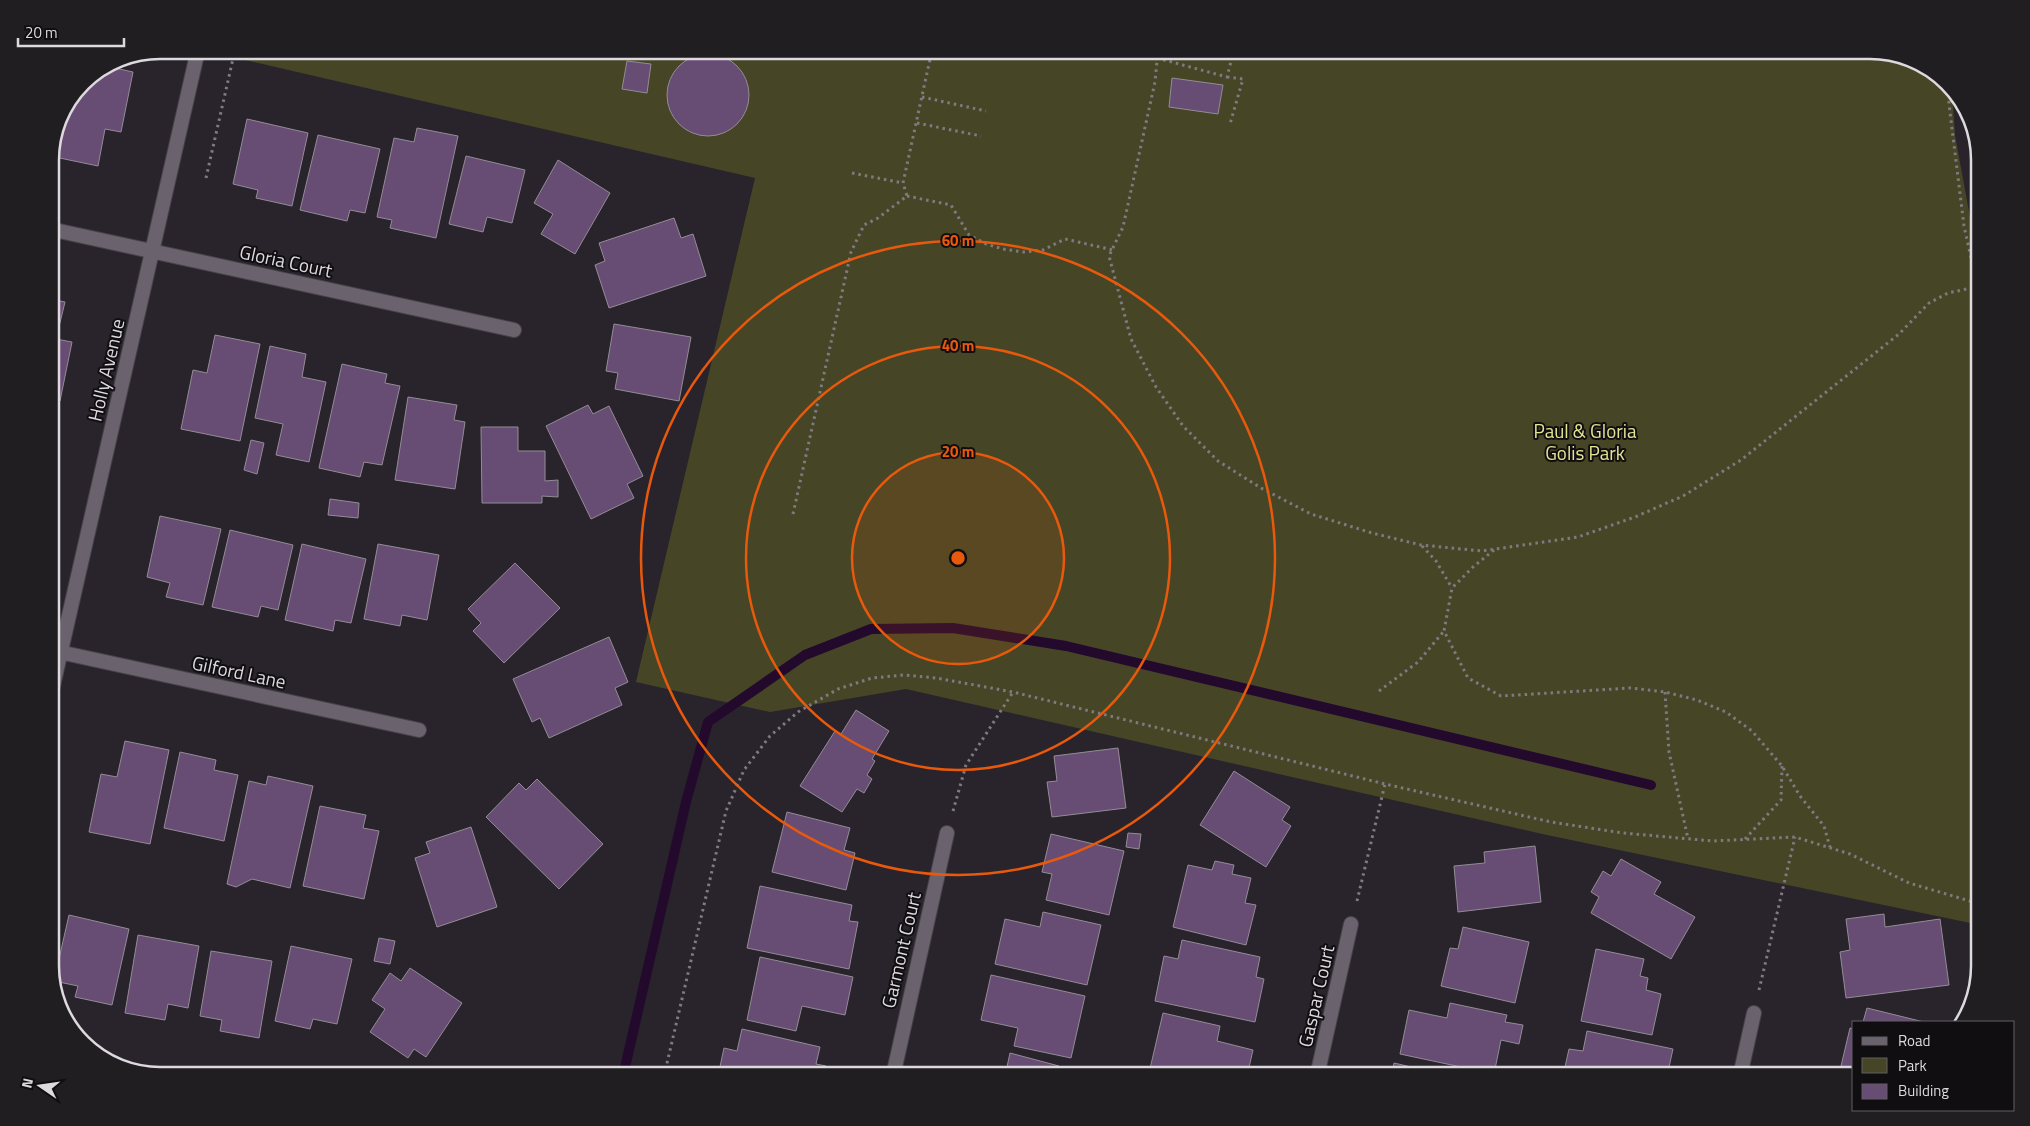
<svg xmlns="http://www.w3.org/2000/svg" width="2030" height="1126" font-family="'Titillium Web',sans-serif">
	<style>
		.green { fill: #464626 }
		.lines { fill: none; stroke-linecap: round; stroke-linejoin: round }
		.stream { stroke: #230a2d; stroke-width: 10 }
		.building { fill: #674c74; stroke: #938c96 }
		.minor-casing { stroke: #47424a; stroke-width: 16 }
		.path { stroke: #7f7a81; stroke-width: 3; stroke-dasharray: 2.5 4; stroke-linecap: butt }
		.minor { stroke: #6a636d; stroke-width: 14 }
		.ring { fill: none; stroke: #e8590c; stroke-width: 2.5 }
		.labels { text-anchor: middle; stroke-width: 4; stroke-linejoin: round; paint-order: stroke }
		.street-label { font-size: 19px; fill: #ddd9df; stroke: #110e12 }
		.park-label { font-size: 19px; fill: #e4e493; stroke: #110e12 }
		.rim { fill: none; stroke: #ddd9df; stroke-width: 2.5 }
		.centre { fill: #e8590c; stroke: #110e12; stroke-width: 2.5 }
		.ring-label { font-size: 15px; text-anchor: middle; font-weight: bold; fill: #e8590c; stroke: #110e12; stroke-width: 4; stroke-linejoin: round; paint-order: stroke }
	</style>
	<rect width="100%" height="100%" fill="#29242c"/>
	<!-- green -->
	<path class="green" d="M211,50H1870L1925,65L1952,91L1955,135L1980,272V925L1547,835L906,689L770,712L636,682L755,178L211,52Z"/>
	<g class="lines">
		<!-- stream -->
		<path class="stream" d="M623,1076L686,802L708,722L805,655L871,629L953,628L1066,646L1651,785"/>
	</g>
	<!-- building -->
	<path class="building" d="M667 95a41 41 0 1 1 82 0a41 41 0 1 1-82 0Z
		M627,61L651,64L647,93L622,89Z
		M106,66L133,72L121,132L105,129L98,166L50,156L61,111L82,82Z
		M1172,78L1223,85L1218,114L1169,107Z
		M247,119L308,133L292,206L256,198L258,190L233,184Z
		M417,128L458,136L436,238L390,228L392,220L377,217L394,138L414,142Z
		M318,135L380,149L365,213L350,210L347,221L300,210Z
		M466,156L525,170L512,223L487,217L483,232L449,224Z
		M558,160L610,193L575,254L541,234L553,214L534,203Z
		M674,218L681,238L693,234L706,276L609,308L595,265L605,261L599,243Z
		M50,299L65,302L56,339L72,342L60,401L50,399Z
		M614,324L691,337L679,401L615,389L618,373L606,371Z
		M215,335L260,344L240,441L181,429L193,370L207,373Z
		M270,346L306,354L302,377L326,382L309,462L276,455L283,424L255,418Z
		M342,364L387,374L385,383L400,386L382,465L364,462L360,477L319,468Z
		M408,397L457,405L454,420L465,422L455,489L395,480Z
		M588,405L593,414L609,406L643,476L627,484L634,498L591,519L546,426Z
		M481,427H518V451H545V481L558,480V497L542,496V503H482Z
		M251,440L264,443L257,474L244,470Z
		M330,499L359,503L358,518L328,515Z
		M160,516L221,529L203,605L166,597L170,583L147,577Z
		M230,530L293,545L278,610L261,606L258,617L212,607Z
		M302,544L366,559L351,623L335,620L333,631L285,620Z
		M378,544L439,555L427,620L402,615L400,626L364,619Z
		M515,563L560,608L504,663L473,631L481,623L468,609Z
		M609,637L628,682L615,688L622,705L549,738L540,718L532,722L513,679Z
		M856,710L889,731L872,759L875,761L867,775L872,779L864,793L857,789L842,812L800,786L835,731L841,734Z
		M125,741L169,750L150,844L89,832L101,774L117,777Z
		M1118,748L1126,808L1052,817L1047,782L1057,781L1054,756Z
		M180,752L216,760L214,770L238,775L224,841L164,828Z
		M1234,771L1290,807L1282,820L1291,826L1266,867L1200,825Z
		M268,776L313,786L290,888L252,879L236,887L227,884L249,781L266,785Z
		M537,779L603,844L559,889L486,817L519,783L526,790Z
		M320,806L366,815L363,828L379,831L364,899L303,886Z
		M787,812L850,828L844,850L855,853L846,890L772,872Z
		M471,827L497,907L437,927L415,858L430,853L426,842Z
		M1128,833L1141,834L1139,849L1126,847Z
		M1051,834L1124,851L1109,915L1046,900L1052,874L1042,872Z
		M1535,846L1541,902L1458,912L1454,866L1485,863L1484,852Z
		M1621,859L1661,882L1654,894L1695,917L1671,959L1591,913L1599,897L1591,892L1603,871L1611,876Z
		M1215,861L1234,865L1232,874L1251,878L1245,903L1256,905L1246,945L1173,927L1188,865L1212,870Z
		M760,886L852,905L849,921L858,922L849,969L747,948Z
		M1043,912L1101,925L1087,985L995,964L1005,919L1040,927Z
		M1884,914L1885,927L1940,919L1949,985L1846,998L1840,952L1850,950L1846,919Z
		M69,915L129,929L112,1005L75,997L78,986L54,981Z
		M1463,927L1529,942L1515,1003L1441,986L1450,948L1458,949Z
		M138,935L199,946L188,1008L168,1004L165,1020L125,1013Z
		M379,938L395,941L390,964L374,961Z
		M1182,940L1260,957L1256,977L1264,979L1255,1022L1155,1001L1164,956L1178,959Z
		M291,946L352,959L337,1024L313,1019L310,1029L275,1021Z
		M1596,949L1644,959L1640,976L1648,978L1646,990L1661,994L1652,1035L1581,1021Z
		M211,951L272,961L259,1038L220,1031L222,1020L200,1016Z
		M760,957L853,977L845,1015L802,1006L796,1031L747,1020Z
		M410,968L462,1003L426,1057L414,1049L408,1058L370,1032L385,1009L372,1000L390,973L401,981Z
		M991,975L1085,996L1071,1058L1014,1046L1018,1028L981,1020Z
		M1450,1003L1507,1015L1505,1022L1523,1025L1519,1044L1501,1040L1494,1074L1400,1054L1409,1010L1447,1018Z
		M1867,1008L1924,1022H1863Z
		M1163,1013L1220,1026L1217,1041L1253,1050L1247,1076H1161L1149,1073Z
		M1850,1028L1854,1029V1069L1841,1066Z
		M742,1029L820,1047L816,1064L826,1066L824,1076H718L724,1048L737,1051Z
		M1587,1031L1673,1049L1667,1076H1563L1569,1049L1583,1051Z
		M1010,1053L1059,1066L1057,1076H1005Z
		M1394,1063L1450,1076H1391Z
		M971,1070L994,1076H969Z
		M1822,1071L1844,1076H1821Z
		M500,1072L501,1076H520H439Z"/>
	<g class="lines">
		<defs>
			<path id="minor" d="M50,229L514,330
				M50,650L419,730
				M50,699L198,50
				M893,1076L947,833
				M1317,1076L1351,924
				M1740,1076L1754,1013"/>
		</defs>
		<!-- minor casing -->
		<use href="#minor" class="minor-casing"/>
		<!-- path -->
		<path class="path" d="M1158,50L1155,82L1123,227L1109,256L1131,339L1156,387L1183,426L1218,461L1261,488L1311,514L1372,533L1421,545L1482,551L1578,537L1635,517L1683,496L1741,460L1899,334L1929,303L1948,293L1976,287
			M1157,58L1227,77L1234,50
			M1227,77L1243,79L1230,124
			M1949,88V104L1964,226L1980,298
			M922,97L986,111
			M917,123L981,136
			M852,173L903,183L932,50
			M206,178L235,50
			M907,196L951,205L969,235L986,244L1003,249L1023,252L1043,250L1065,239L1113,250
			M793,514L851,252L864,225L878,218L907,196L903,183
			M1422,546L1436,561L1452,588
			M1494,550L1473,567L1452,588L1444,631L1468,678L1501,696L1630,688L1665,692L1697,700L1726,712L1752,731L1782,766L1800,796L1824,826L1830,847
			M1379,691L1418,662L1444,631
			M1665,692L1669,752L1688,839
			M953,811L966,765L1013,692
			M1745,839L1781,800L1782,766
			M1357,901L1385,784
			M1759,990L1795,837
			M664,1076L726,811L744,770L770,736L798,712L838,689L872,678L904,675L936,678L1013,692L1385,784L1551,822L1623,833L1713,841L1795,837L1850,854L1909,883L1980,904"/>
		<!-- minor -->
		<use href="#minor" class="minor"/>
	</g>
	<!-- distance rings -->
	<circle cx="958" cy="558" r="106" fill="#e8590c" fill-opacity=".12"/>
	<g class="ring">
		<circle cx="958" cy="558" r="106"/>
		<circle cx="958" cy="558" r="212"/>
		<circle cx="958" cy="558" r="317"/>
	</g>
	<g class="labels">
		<!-- street labels -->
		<g class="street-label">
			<text transform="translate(286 261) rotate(12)" y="7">Gloria Court</text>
			<text transform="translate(106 370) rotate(-77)" y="7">Holly Avenue</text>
			<text transform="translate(239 672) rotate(12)" y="7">Gilford Lane</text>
			<text transform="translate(901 950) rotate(-77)" y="7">Garmont Court</text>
			<text transform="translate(1316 996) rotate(-77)" y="7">Gaspar Court</text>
		</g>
		<!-- park labels -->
		<g class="park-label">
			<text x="1585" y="438">Paul &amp; Gloria<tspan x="1585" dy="22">Golis Park</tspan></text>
		</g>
	</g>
	<!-- crop -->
	<path d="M0 0H2030V1126H0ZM160 59H1870A101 101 0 0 1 1971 160V966A101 101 0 0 1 1870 1067H160A101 101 0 0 1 59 966V160A101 101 0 0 1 160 59Z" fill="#211e22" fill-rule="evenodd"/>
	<path class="rim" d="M160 59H1870A101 101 0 0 1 1971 160V966A101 101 0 0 1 1870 1067H160A101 101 0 0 1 59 966V160A101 101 0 0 1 160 59Z"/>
	<circle cx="958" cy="558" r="8" class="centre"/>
	<g class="ring-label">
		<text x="958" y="246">60 m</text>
		<text x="958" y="351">40 m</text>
		<text x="958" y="457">20 m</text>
	</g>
	<!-- legend -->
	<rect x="1852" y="1021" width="162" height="90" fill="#110e12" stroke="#635f64"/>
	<rect x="1862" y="1037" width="25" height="8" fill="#6a636d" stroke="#635f64"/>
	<text x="1898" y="1046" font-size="15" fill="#ddd9df">Road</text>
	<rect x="1862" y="1058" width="25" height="15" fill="#464626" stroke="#635f64"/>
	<text x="1898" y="1071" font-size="15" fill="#ddd9df">Park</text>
	<rect x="1862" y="1084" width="25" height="15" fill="#674c74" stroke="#635f64"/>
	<text x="1898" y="1096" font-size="15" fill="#ddd9df">Building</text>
	<!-- north arrow -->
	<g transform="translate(40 1086) rotate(283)" stroke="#110e12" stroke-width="4" paint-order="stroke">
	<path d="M0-4L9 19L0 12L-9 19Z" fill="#ddd9df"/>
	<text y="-8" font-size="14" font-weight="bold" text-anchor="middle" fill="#ddd9df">N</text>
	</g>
	<!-- scale -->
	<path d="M18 38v8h106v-8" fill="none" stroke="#ddd9df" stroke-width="2.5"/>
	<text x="25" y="38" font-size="15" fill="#ddd9df" stroke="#110e12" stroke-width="4" paint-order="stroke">20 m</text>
</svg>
